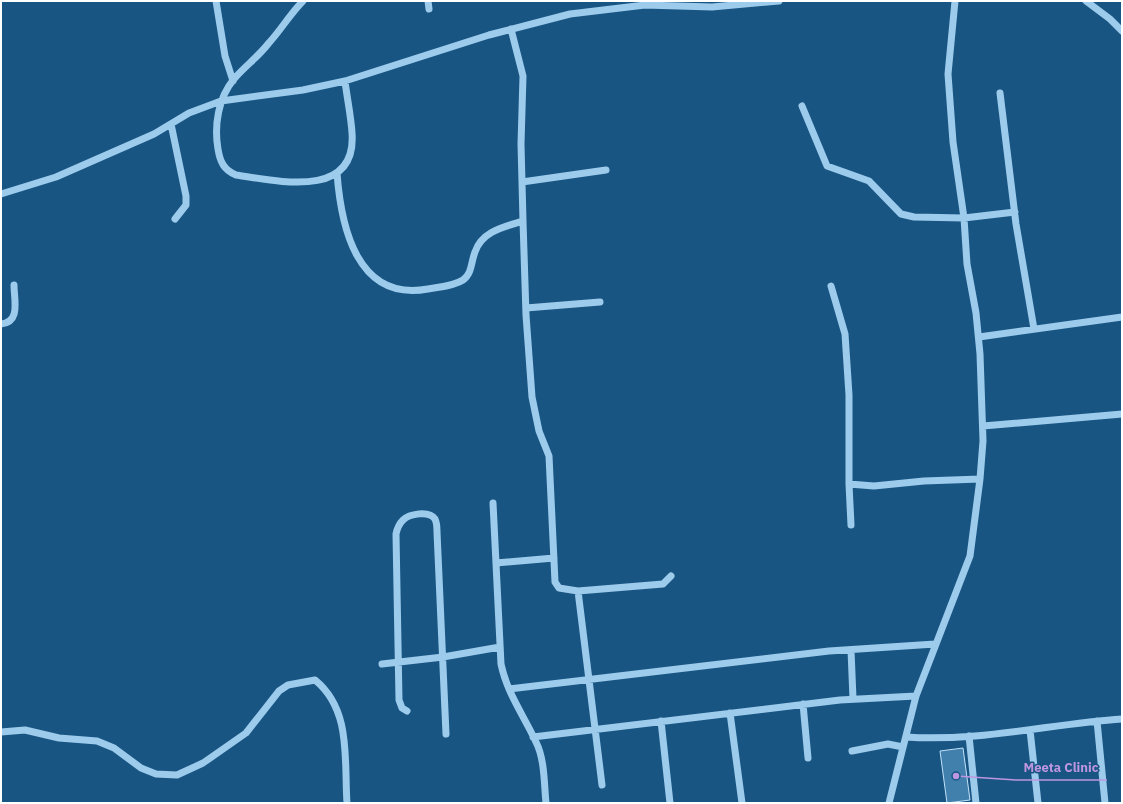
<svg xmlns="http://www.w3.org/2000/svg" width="1123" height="804" font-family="'IBM Plex Sans',sans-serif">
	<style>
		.building { fill: #417fad; stroke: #c2e2f9 }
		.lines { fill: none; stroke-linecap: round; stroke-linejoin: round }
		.minor { stroke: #9dcbec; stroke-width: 7 }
		.leader { fill: none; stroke: #bd96df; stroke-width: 1.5 }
		.callout-dot { fill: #bd96df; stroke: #185583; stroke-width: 1.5 }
		.callout-label { font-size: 13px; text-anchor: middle; font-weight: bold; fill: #bd96df; stroke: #185583; stroke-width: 3; stroke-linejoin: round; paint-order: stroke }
	</style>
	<rect width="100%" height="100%" fill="#185583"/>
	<!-- building -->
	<path class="building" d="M963,748L970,800L947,803L940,751Z"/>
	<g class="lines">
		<!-- minor -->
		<path class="minor" d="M216,1L225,56L233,81
			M303,1C290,14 281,30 268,44C258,57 244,67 234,79C218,98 214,126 218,149C220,162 224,170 236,175C277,181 357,200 352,133C351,116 347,98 345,81
			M428,1L429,9
			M1086,1L1110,19L1122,31
			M511,29L523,76L521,144L523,221L526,315L532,397L539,431L549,456L555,582L559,588L578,591L663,584L671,576
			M1000,93L1016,224L1034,329
			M802,106L827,166L869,181L901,214L914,217L964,218L1015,212
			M171,124L186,196V205L175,219
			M337,173C341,227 357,302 428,289C439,287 454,286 463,280C472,274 471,262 475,252C482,231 504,227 523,221
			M522,182L606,170
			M1,194L56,177L154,134L189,113L221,101L303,90L345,81L489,35L570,14L645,5L712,7L779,1
			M831,286L845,334L849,395V484L851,525
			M526,308L600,302
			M1,324C21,322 14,300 14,285
			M979,337L1122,317
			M983,426L1122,414
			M849,484L874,486L924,481L980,479
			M493,503L501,664C507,693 524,716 536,742C545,760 544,784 546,803
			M496,563L554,558
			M578,591L602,785
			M851,650L853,699
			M382,664L443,657L500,647
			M509,689L829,651L935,644
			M803,704L808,758
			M407,711L402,708L399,700L396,534C397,529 399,524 403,520C409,514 429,510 435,519C437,523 437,528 437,532L446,734
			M730,713L742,803
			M661,721L670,803
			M1097,721L1105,803
			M1030,730L1038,803
			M1,732L25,730L59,738L97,741L114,748L141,768L156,774L177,775L203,763L246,733L279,691L288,685L315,680C352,710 344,761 347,803
			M969,736L976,803
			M533,737L840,700L916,696
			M906,737C978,742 1050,724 1122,719
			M852,751L888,744L903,747
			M889,803L916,696L970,556L980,479L983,441L980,354L976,313L967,264L964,218L953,142L948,74L955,1"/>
	</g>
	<!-- callouts -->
	<path class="leader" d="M956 776L1016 780H1107"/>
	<circle class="callout-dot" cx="956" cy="776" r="4"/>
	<g class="callout-label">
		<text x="1061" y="772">Meeta Clinic</text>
	</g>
	<!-- border -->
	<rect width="1123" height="804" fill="none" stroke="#ffffff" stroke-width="4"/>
</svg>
